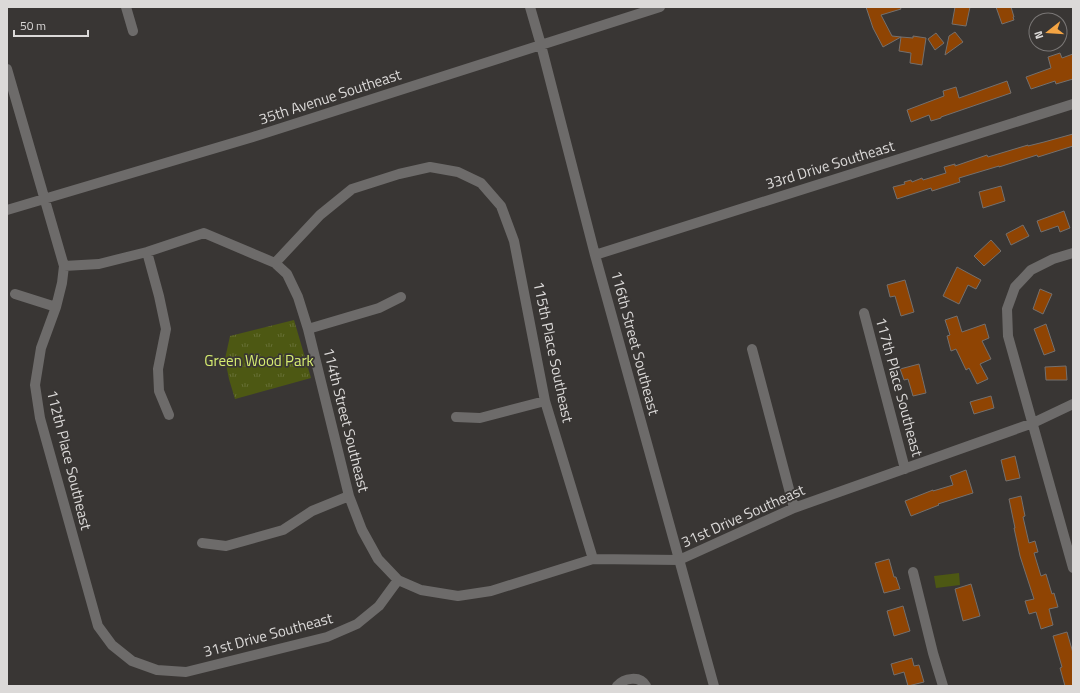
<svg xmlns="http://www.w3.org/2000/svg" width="1080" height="693" font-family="'Titillium Web',sans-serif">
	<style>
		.park { fill: url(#park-tufts) }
		.pitch { fill: #4d5813 }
		.building { fill: #8f4403; stroke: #74706e }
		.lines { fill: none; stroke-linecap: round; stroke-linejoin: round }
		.minor { stroke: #6d6b6a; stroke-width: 10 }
		.labels { text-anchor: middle; stroke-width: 3.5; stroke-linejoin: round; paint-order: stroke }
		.street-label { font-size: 15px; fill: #dbd9d8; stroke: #393634 }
		.park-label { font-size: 15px; fill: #d6ec70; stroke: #393634 }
	</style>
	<defs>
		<pattern id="park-tufts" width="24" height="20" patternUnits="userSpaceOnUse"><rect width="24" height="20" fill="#4d5813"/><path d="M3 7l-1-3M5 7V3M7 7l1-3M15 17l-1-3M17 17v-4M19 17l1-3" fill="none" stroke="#666f35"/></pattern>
	</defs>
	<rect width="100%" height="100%" fill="#393634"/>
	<!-- park -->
	<path class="park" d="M294,320L311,378L235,399L229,379L225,359L230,336Z"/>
	<!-- pitch -->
	<path class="pitch" d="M959,573L960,585L936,588L934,576Z"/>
	<!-- building -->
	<path class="building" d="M866,7H900L901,9L881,15L892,36L901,37L883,47L873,28Z
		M955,7H970L966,26L952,24Z
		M996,7H1011L1014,17H1013L1014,20L1002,24Z
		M955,32L963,42L945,55L949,36Z
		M936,33L944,43L935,50L928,39Z
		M913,36L926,38L922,65L910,63L911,53L899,51L901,37L913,38Z
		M1060,53L1062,58L1073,54V79L1056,84L1055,81L1031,89L1026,77L1051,68L1048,57Z
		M1007,81L1011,93L941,117V118L931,121L929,115L911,122L907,110L944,96L943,91L956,87L959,98Z
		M1073,134V146L1038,157L1037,155L999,167V166L959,178L960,182L932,191L931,188L897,199L893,187L905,184L904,182L911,180L912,182L922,178L923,180L946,173L944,167L955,164V166L987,155L988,157L1028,145V146L1044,142Z
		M1001,186L1005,201L983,208L979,192Z
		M1064,211L1070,228L1060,232L1058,226L1041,232L1037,221Z
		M1023,225L1029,236L1011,245L1006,234Z
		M991,240L1001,251L984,266L974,256Z
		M957,267L981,280L976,289L968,285L959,304L943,296Z
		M905,280L914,312L901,316L895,296L890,297L887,285Z
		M1040,289L1052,294L1043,314L1033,309Z
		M957,316L962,332L985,324L989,338L982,341L991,359L980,364L988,379L977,384L969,368L966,370L956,349L951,351L947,336L950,335L945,320Z
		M1046,324L1055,351L1044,355L1034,329Z
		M919,364L926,393L913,396L908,379L904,380L900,369Z
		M1066,366L1067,380H1046L1045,367Z
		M991,396L994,408L974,414L970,402Z
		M1015,456L1020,478L1006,481L1001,460Z
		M966,470L973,493L938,504L939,505L911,516L905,501L933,490V491L953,485L950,476Z
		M1021,496L1025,516L1023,517L1029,543L1035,541L1038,552L1034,553L1041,576L1046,574L1052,594L1054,593L1058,607L1049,609L1053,625L1041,629L1036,612L1029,614L1025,601L1034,599L1020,556L1014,528H1015L1009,499Z
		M889,559L894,577H896L900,589L884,593L875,563Z
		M971,584L980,616L963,621L955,589Z
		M903,606L910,631L894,636L887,611Z
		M1067,632L1073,653V686H1065L1060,668L1062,667L1053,636Z
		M912,658L914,666L919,665L924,682L908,686L904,672L894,675L891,664Z"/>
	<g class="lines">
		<!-- minor -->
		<path class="minor" d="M126,7L133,31
			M530,7L541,45L595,255L714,686
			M7,69L64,266L62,283L56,307L41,348L35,385L40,418L98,626L112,645L132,661L157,670L186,672L327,637L357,624L379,606L398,580
			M7,210L253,137L660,7
			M147,252L159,296L166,329L158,369L159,391L169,415
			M1073,253L1053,259L1031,270L1015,287L1007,309L1008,336L1073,568
			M595,255L1073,104
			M275,263L320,215L352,189L399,174L430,167L458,172L481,183L501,206L514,241L545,401L593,559
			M64,266L99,264L147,252L204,233L275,263L287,274L298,297L308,329L349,496L362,530L378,559L398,580L421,590L458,596L491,591L593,559L679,560L794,508L1033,423L1073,404
			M15,294L56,307
			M864,313L905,469
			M308,329L379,308L401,297
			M752,349L794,508
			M456,417L480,418L545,401
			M202,543L226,546L283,530L312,511L349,496
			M913,572L933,653L943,686
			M617,686C624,678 640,675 646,686"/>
	</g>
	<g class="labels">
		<!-- street labels -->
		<g class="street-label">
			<text transform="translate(330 97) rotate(-18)" y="5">35th Avenue Southeast</text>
			<text transform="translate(830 165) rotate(-17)" y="5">33rd Drive Southeast</text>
			<text transform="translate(635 343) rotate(75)" y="5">116th Street Southeast</text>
			<text transform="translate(553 352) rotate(78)" y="5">115th Place Southeast</text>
			<text transform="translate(899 387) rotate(75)" y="5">117th Place Southeast</text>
			<text transform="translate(346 420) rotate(76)" y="5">114th Street Southeast</text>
			<text transform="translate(69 460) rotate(76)" y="5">112th Place Southeast</text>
			<text transform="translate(743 516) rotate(-24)" y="5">31st Drive Southeast</text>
			<text transform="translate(268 635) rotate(-15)" y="5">31st Drive Southeast</text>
		</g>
		<!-- park labels -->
		<g class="park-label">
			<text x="259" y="366">Green Wood Park</text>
		</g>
	</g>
	<!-- border -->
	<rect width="1080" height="693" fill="none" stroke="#dbd9d8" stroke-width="16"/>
	<!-- north arrow -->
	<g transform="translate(1048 32) rotate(253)"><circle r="19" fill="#393634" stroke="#7a7776"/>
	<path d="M0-3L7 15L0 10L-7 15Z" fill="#f4a443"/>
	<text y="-6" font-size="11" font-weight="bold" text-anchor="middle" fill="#dbd9d8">N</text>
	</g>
	<!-- scale -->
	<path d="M14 30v6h74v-6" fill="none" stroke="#dbd9d8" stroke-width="2"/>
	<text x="20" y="30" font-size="12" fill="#dbd9d8" stroke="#393634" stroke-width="3" paint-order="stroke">50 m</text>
</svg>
